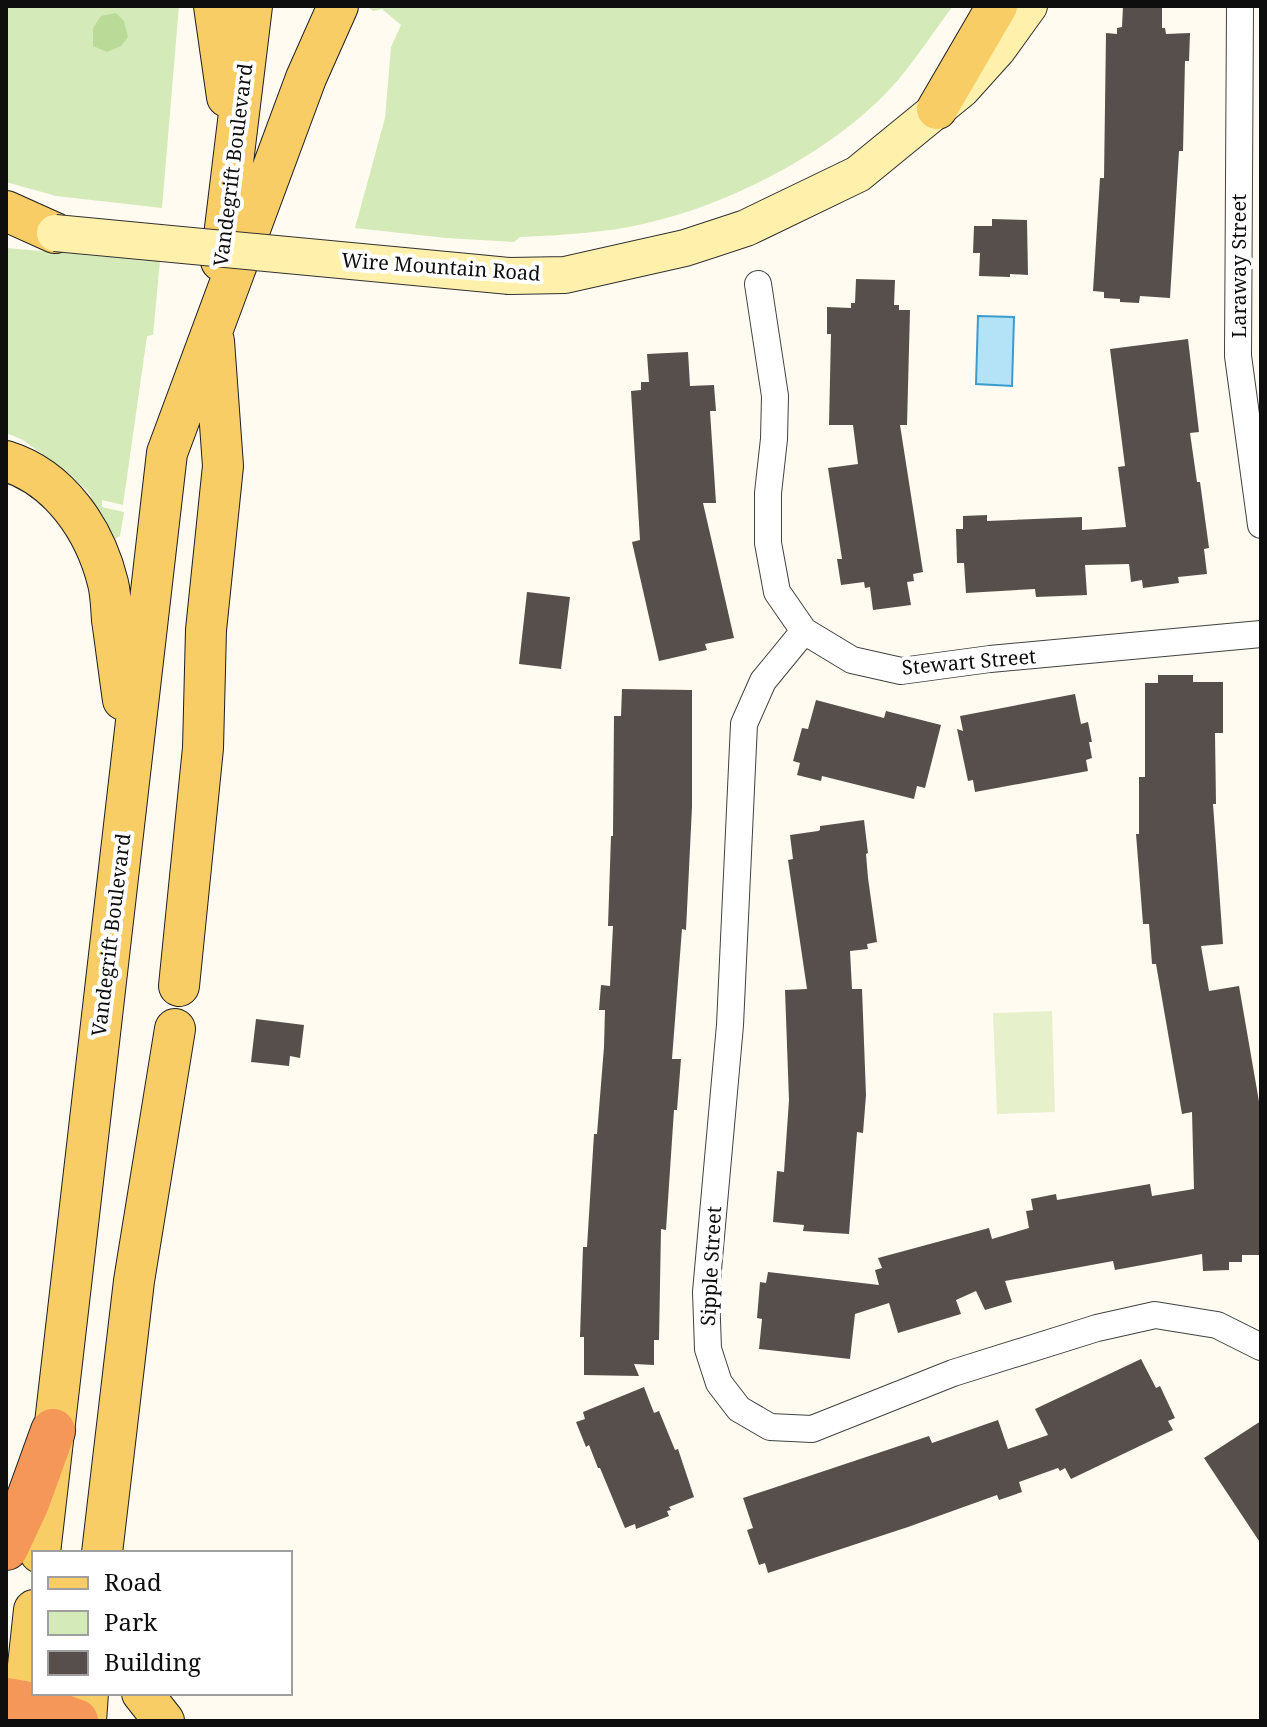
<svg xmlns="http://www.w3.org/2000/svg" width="1267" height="1727" font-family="'Noto Serif',serif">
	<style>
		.green { fill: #d5eab9 }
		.forest { fill: #badb98 }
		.pitch { fill: #e6f1cb }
		.water { fill: #b4e2f7; stroke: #3b9cce; stroke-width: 2 }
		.building { fill: #574f4b }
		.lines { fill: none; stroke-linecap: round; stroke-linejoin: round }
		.street-casing { stroke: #414141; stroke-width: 28 }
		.secondary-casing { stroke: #303030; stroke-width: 38 }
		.primary-casing { stroke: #1f1f1f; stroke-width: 42 }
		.highway-casing { stroke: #1f1f1f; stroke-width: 46 }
		.street { stroke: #fff; stroke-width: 26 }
		.secondary { stroke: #fff1ab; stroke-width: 36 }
		.primary { stroke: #f9cd66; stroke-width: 40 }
		.highway { stroke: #f59758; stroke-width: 44 }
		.secondary-bridge-casing { stroke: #303030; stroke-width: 38; stroke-linecap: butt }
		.secondary-bridge { stroke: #fff1ab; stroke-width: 36 }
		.labels { text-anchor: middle; stroke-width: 8; stroke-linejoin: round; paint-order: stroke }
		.street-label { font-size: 20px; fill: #0e0e0e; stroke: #fff }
	</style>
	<rect width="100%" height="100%" fill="#fffbf0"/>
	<!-- green -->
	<path class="green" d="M6,6H179L162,208L56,196L6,182Z
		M367,6H953C935,30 918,56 898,80C841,147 733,204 647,223C606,233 562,235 520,237L514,242L446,238L355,228L385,118L391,47L401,25L382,9L373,11Z
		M6,248L160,261L153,335L147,336L123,505L102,500V507L124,512L120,536L115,539L94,511L90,494L72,476L23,440L6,433Z"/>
	<!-- forest -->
	<path class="forest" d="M116,13L124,21L128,37L121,46L107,52L93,46V28L101,16Z"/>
	<!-- pitch -->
	<path class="pitch" d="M1052,1011L1055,1112L997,1114L993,1013Z"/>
	<!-- water -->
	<path class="water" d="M978,316L1014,317L1012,386L976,384Z"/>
	<!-- building -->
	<path class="building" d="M1123,6H1162V28H1165L1166,34L1190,33L1189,61H1185L1183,151H1179L1170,298L1140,296L1139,303L1120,302V299L1104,298V292L1093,291L1100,178H1104L1106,33L1117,34V28L1122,27Z
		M992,219L1027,220L1028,275L1010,274V277L979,276L980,253H973L974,226H992Z
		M856,279L895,280L894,305H899V310H910L907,425H900L923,572L913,574L914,581L907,582L911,605L873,610L870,587L865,588L864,582L841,585L837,559H842L828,468L858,464L853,425H829L831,334H827V307L851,308V303H855Z
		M1188,339L1199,432L1190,433L1197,482H1200L1209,548L1204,549L1207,574L1178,577L1179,583L1143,588L1142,580L1131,582L1129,564L1085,565L1087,595L1036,597L1035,589L966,593L964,563H957L956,529H963V516L987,515V521L1082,517V530L1126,527L1118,467L1125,466L1110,349Z
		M688,352L690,386L714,385L716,411H710L716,503H703L734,638L705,644L707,650L659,661L632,542L640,540L631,391L641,390V382H649L647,354Z
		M527,592L570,597L561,669L519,664Z
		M1158,675H1193V682H1223V733H1215L1216,804H1213L1223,944L1201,946L1209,991L1239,986L1261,1113V1255H1242V1262H1229V1270L1203,1271L1202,1254L1115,1270L1113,1261L1005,1281L1012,1302L985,1310L976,1291L956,1300L961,1314L898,1333L889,1303L855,1314L850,1359L759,1349L762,1319L757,1318L760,1282L766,1283L768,1272L879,1285L875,1270L882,1268L878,1258L989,1228L992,1239L1029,1228L1026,1211L1033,1210L1031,1199L1056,1194L1057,1200L1150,1184L1152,1196L1194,1189L1192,1112L1182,1114L1156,964H1152L1149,924H1143L1140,885L1136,834H1139V777H1145V683H1158Z
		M622,689L692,690V807L686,930L682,929L672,1059H681L677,1110H674L666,1230L661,1229L659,1340H654V1365L634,1364L639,1376L584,1375V1337H580L583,1247H587L594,1134H597L604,1047L605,1010H599L601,985L610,986L613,926H608L611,836H613L614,716H621Z
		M1075,694L1081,724L1088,722L1092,742H1089L1092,758L1086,760L1088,771L975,792L973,780L968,781L957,729L963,731L960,716Z
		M816,700L884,718L886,711L941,725L925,788L917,786L914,799L822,776L821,781L797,775L800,763L793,761L802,728L808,729Z
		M864,820L868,853L866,854L868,878L877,942L867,944L868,949L850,951L852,989H862L866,1095L863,1133L857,1132L849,1234L803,1231L804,1225L773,1222L777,1171L784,1172L789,1100L785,990L807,989L788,860L793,859L790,835L818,831L820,830V826Z
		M256,1019L304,1025L300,1058L290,1056L289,1066L251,1062Z
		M1141,1359L1156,1388L1160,1386L1175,1418L1168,1421L1173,1430L1071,1479L1065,1468L1060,1471L1058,1468L1019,1482L1022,1492L999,1500L997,1495L908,1527L768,1573L765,1563L759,1565L747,1530L753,1528L743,1498L929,1436L932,1443L998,1420L1008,1449L1048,1435L1035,1409Z
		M644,1387L654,1413L659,1411L675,1450L678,1449L694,1497L669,1507L671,1510L667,1511L669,1516L636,1529L635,1524L625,1528L600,1468H598L589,1445L586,1447L576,1422L585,1419L583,1412Z
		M1261,1421V1544L1204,1458Z"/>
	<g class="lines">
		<defs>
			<path id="street" d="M1240,6L1238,356L1261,525
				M758,284L775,396L774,439L768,493V543L777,592L804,631L852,660L901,671L990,659L1261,634
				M804,631L763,681L744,724L730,1025L706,1292L708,1349L719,1383L739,1409L770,1427L812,1429L953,1373L1097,1328L1155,1315L1217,1325L1261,1347"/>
			<path id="secondary" d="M510,276L565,275L685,248L746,228L858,174L962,89L998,49L1029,6"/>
			<path id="primary" d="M214,6L227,97
				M937,109L997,6
				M6,211L55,233
				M221,261L252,6
				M6,461C60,478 95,530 108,583C111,595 111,608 112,620C116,647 119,673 123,700
				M179,986L203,748L206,630L223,466L214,341
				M40,1553L167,453L306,78L338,6
				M102,1553L134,1281L175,1029
				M142,1693L164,1721
				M22,1721L34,1610
				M86,1721L88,1693"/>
			<path id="highway" d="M6,1548L27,1503L53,1431
				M6,1700L24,1703L76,1721"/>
		</defs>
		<!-- street casing -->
		<use href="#street" class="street-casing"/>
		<!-- secondary casing -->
		<use href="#secondary" class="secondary-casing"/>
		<!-- primary casing -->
		<use href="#primary" class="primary-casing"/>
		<!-- highway casing -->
		<use href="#highway" class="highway-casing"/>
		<!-- street -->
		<use href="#street" class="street"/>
		<!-- secondary -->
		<use href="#secondary" class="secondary"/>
		<!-- primary -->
		<use href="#primary" class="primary"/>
		<!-- highway -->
		<use href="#highway" class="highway"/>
		<defs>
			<path id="secondary-bridge" d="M55,233L510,276"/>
		</defs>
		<!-- secondary-bridge casing -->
		<use href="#secondary-bridge" class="secondary-bridge-casing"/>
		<!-- secondary-bridge -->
		<use href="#secondary-bridge" class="secondary-bridge"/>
	</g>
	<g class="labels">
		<!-- street labels -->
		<g class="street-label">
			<text transform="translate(233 165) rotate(-83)" y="7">Vandegrift Boulevard</text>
			<text transform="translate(1239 266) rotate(-90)" y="7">Laraway Street</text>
			<text transform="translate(441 267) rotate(4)" y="7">Wire Mountain Road</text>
			<text transform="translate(969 662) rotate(-5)" y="7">Stewart Street</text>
			<text transform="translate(111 935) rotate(-83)" y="7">Vandegrift Boulevard</text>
			<text transform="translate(711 1266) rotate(-87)" y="7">Sipple Street</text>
		</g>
	</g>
	<!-- border -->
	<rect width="1267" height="1727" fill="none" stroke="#0e0e0e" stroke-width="16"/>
	<!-- legend -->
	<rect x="32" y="1551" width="260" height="144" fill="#ffffff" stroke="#9f9f9f" stroke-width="2"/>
	<rect x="48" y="1577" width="40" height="12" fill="#f9cd66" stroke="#9f9f9f" stroke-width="2"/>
	<text x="104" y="1591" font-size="24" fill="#0e0e0e">Road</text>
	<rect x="48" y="1611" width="40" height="24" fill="#d5eab9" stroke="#9f9f9f" stroke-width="2"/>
	<text x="104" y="1631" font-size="24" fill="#0e0e0e">Park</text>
	<rect x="48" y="1651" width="40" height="24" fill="#574f4b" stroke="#9f9f9f" stroke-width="2"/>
	<text x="104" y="1671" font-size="24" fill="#0e0e0e">Building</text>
</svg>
